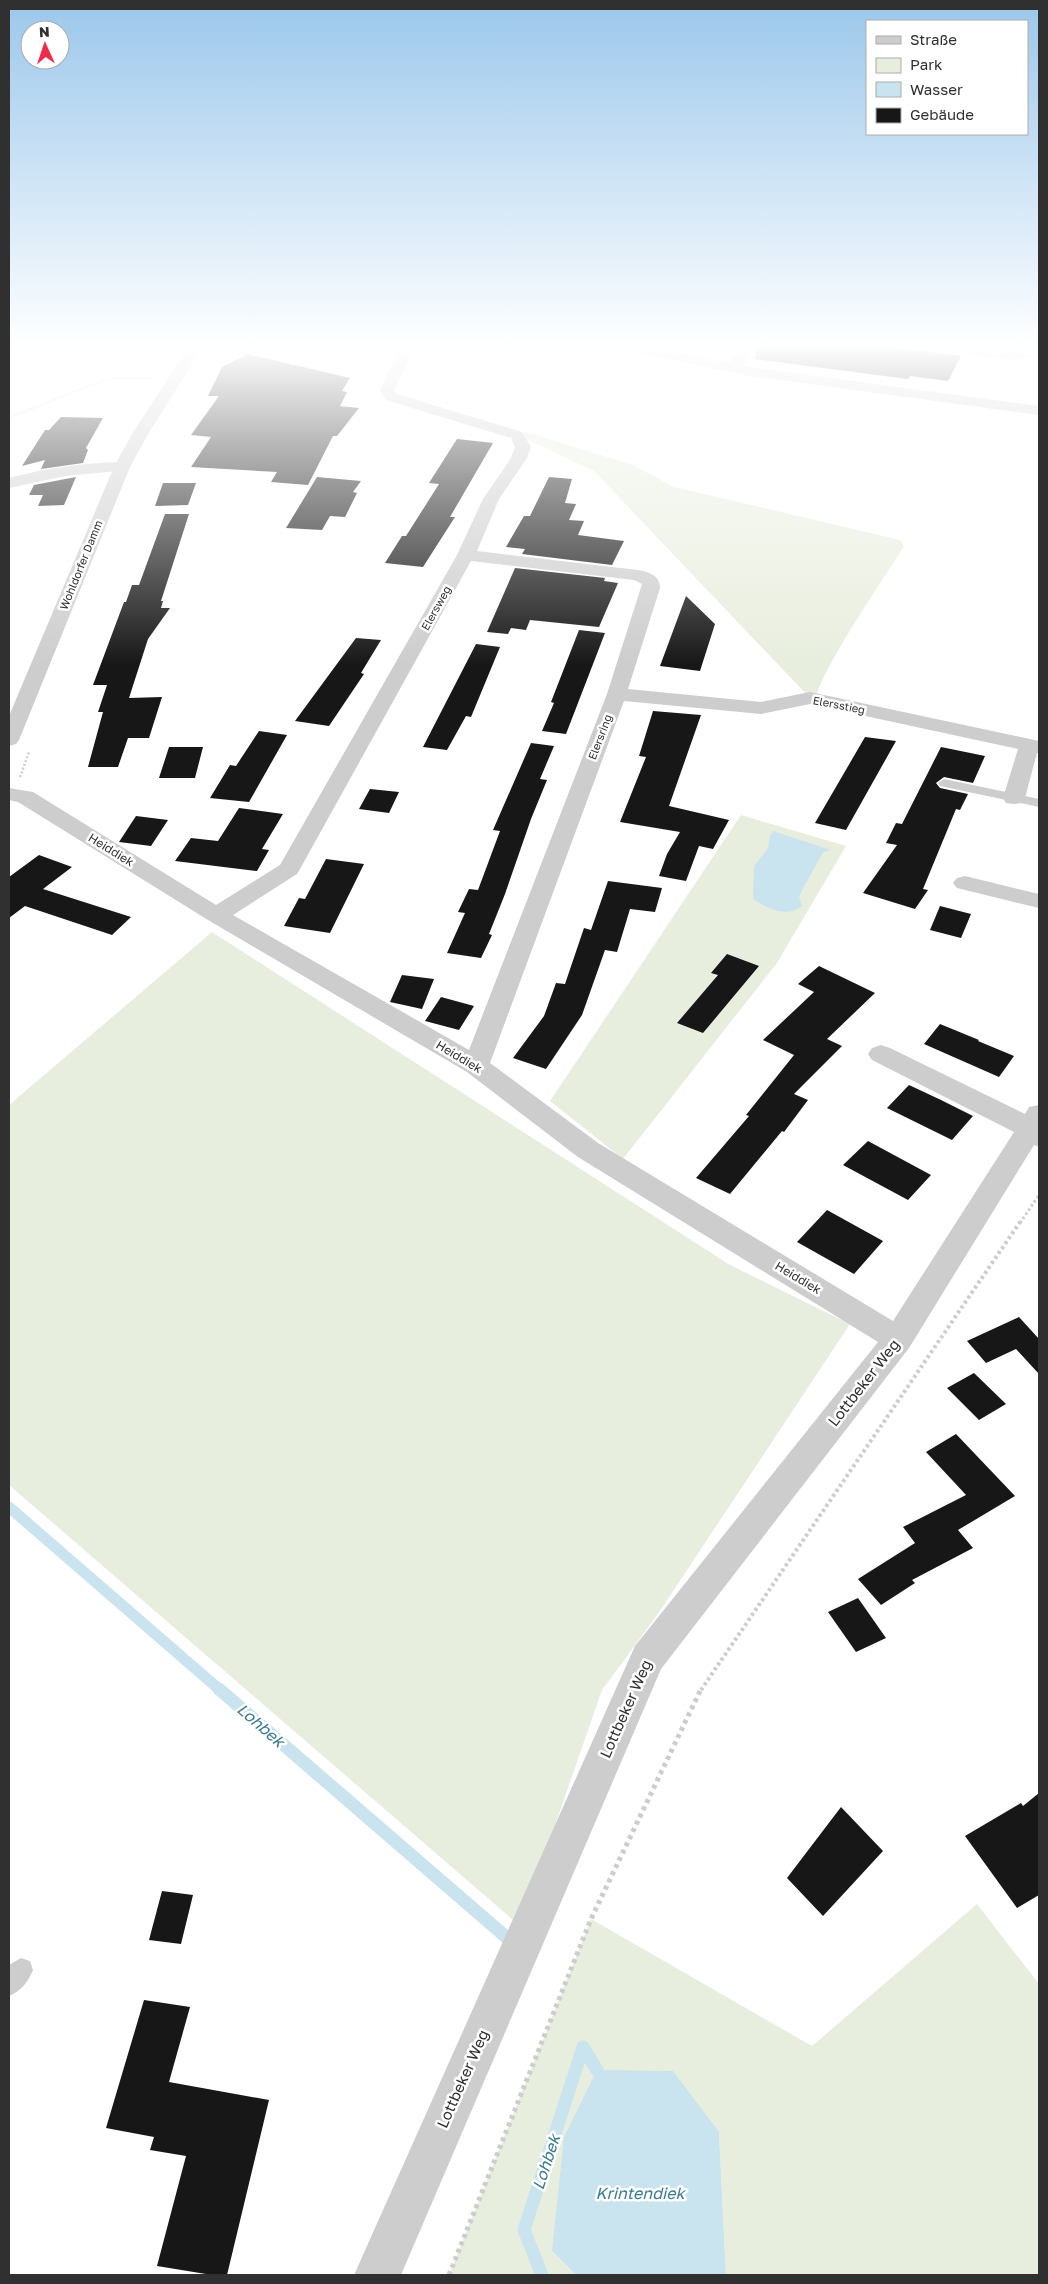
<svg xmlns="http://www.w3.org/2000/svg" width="1048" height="2284" font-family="'Golos Text',sans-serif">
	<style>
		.green { fill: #e8eede }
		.water { fill: #c9e3ef }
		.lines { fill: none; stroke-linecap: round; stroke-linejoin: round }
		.stream-far1 { stroke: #c9e3ef; stroke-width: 11 }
		.stream { stroke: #c9e3ef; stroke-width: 13 }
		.building { fill: #171717 }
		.path-far4 { stroke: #cdcdcd; stroke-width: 2; stroke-dasharray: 1 1; stroke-linecap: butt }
		.path-far3 { stroke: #cdcdcd; stroke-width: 2.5; stroke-dasharray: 2 2; stroke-linecap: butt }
		.path-far2 { stroke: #cdcdcd; stroke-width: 3; stroke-dasharray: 2.5 2.5; stroke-linecap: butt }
		.path-far1 { stroke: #cdcdcd; stroke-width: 4; stroke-dasharray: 3 3; stroke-linecap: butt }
		.path { stroke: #cdcdcd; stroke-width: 5; stroke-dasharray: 4 4; stroke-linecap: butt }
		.service { fill: #cdcdcd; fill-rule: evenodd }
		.minor { fill: #cdcdcd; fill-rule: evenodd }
		.tertiary { fill: #cdcdcd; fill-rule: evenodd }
		.labels { text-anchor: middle; stroke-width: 5; stroke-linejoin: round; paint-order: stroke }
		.far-street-label { font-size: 11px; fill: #303030; stroke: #fff }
		.street-label { font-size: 12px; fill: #303030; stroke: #fff }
		.near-street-label { font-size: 15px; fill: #303030; stroke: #fff }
		.near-water-label { font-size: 16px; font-style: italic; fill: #387b98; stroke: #fff }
	</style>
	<rect width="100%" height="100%" fill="#fff"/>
	<!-- green -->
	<path class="green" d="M526,432L633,465L674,487L900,540L904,546C887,574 817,675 816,700L810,698L594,471L517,435Z
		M741,815L846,846L777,963L623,1159L550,1101Z
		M212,932L730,1265L850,1324L658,1614L602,1690L520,1926L9,1485V1105Z
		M977,1904L1039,1984V2275H726L719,2132L552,2251L576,2275H449L591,1919L812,2046Z"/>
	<!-- water -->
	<path class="water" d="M773,831L831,850L823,852L799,896L802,906C787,918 768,909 753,899L754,866L768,848L770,836Z
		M597,2070L673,2071L719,2132L726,2275H576L552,2251L564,2137Z"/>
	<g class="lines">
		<!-- stream-far1 -->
		<path class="stream-far1" d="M9,1507L220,1690"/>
		<!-- stream -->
		<path class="stream" d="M219,1689L513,1943
			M583,2047L597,2070
			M542,2275L524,2230L583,2047"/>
	</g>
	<!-- building -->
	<path class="building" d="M760,345H875L961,356L948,381L910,376L908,379L755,359L756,351Z
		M248,354L350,378L342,391L347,392L340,406L359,408L337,436H333L308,485L271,482L277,472L191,467L211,437L191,435L219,396H208L222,367Z
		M61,417L103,418L86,448L88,450L83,463L41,469L45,460L22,466L45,430H49Z
		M457,439L493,443L450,517H455L423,567L385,563L402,536H406L439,484L429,483Z
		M76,477L64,505L38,506L43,495H29L34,485Z
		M317,477L361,481L353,492L357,493L345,517L330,516L322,530L286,528Z
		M549,477L572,479L565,503L576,504L569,520L584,521L578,535L624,541L612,565L522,554L525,549L506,547L524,516H530Z
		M163,483H196L188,505L155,506Z
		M165,514H189L161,601H163L161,608H170L148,639L129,698L162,697L149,738H128L118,767H88L103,712H98L107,685H93L124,602H126L132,585H139Z
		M515,568L605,578L604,581L618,583L599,627L530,620L526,630L511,628L508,634L487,632Z
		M686,596L715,624L700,671L660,666Z
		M579,630L605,633L566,734L542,731L554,703L551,702Z
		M356,638L381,640L361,673L364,674L329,726L295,721Z
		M476,644L500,647L471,717L466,716L447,750L423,747Z
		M653,711L701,715L669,806L729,820L713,849L699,846L686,881L659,876L667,854L680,832L620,822L646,757L639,756Z
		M259,731L287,735L249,802L210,798L230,765L236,766Z
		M865,737L896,741L846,830L815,823Z
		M531,743L554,746L540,779L547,780L531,819L505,894L489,934L492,935L481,958L447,953L465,913L458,912L469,889L478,890L500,831L493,830Z
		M169,747H203L195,778H159Z
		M941,747L985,756L973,783L944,777L936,783L940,788L968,794L960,810L956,809L923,889L928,890L915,909L863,893L897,845L886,843L896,823L902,824Z
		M370,789L399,792L389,813L359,809Z
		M239,808L283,814L262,849L269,850L257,871L175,861L191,838L218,841Z
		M136,816L168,820L151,846L119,842Z
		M39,855L72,867L43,889L131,917L112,935L25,906L9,918V877Z
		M326,859L364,864L330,933L284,926L299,898L305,899Z
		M608,881L662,888L655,912L630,909L617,952L605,950L582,1015L546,1069L513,1058L544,1016L556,983L565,984L584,928L591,930Z
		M940,906L971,914L961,938L930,930Z
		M727,954L759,966L703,1033L677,1023L718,975L711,973Z
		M819,966L875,993L827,1039L842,1046L794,1094L808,1100L784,1132L782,1131L730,1194L696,1178L749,1116L746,1115L794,1055L763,1040L814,992L798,984Z
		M402,975L434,979L422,1009L390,1002Z
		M441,997L474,1006L459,1030L425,1021Z
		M940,1024L979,1040L978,1041L1014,1056L999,1077L924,1044Z
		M909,1085L941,1100L973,1116L952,1140L887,1108Z
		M868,1141L931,1175L908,1200L843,1165Z
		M827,1210L883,1241L854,1274L797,1242Z
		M1019,1317L1039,1339V1374L1016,1349L986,1363L967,1341Z
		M974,1373L1006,1404L979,1420L947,1388Z
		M956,1434L1015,1496L958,1530L973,1548L912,1580L915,1583L881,1605L858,1579L915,1543L903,1527L966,1495L926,1452Z
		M858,1598L886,1638L856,1652L828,1612Z
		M1039,1793V1895L1017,1908L965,1836L1021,1803L1023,1806Z
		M841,1807L883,1851L823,1916L787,1878Z
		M162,1891L193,1895L181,1944L149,1940Z
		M144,2000L190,2007L169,2082L269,2100L227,2275H212L157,2266L186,2156L150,2150L154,2137L106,2128Z"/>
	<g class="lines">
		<!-- path-far4 -->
		<path class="path-far4" d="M9,418L96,383L116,378H153"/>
		<!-- path-far3 -->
		<path class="path-far3" d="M20,777L29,752"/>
		<!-- path-far2 -->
		<path class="path-far2" d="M1020,1223L1039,1195"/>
		<!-- path-far1 -->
		<path class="path-far1" d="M701,1690L1020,1222"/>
		<!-- path -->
		<path class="path" d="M449,2275L591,1919L701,1689"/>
		<!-- service -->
		<path class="service" d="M944,779L1039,799V807L940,786L938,783Z
			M21,1958L30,1961L33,1970C28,1982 21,1991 9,1996V1965Z"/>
		<!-- minor -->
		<path class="minor" d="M402,345H416L394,390L397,394L522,432L531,447L527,458L499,499L477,551L638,570C649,572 660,575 660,588L628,689L761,702L810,692L1039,741V753H1037L1025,798L1022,803L1014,804L1006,803L1003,798L1018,749L810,704L761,714L624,701L490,1063L598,1143L893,1321L1014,1132L872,1060L868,1054L872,1048L881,1045L890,1048L1025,1114L1029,1107L1039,1105V1147L1034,1145L909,1348L661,1669L401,2275H354L635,1646L878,1342L578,1157L467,1072L208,920L18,802L9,800V788L33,792L216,905L280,865L457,555L483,499L511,458L515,447L511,438L386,400L380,390ZM471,561L634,580L642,584L607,694L469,1050L233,915L297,874L300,869Z
			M612,345H639L729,363L744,345H758L742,366L1039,406V415L750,376L619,349Z
			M919,345H958L1011,352L1020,351L1025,345L1039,346L1029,358L1011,360L926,349Z
			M122,462L128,464L130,467L128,470L65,476L9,488V478C46,468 83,463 122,462Z
			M965,876L1039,894V908L957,888L953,883L957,878Z"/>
		<!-- tertiary -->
		<path class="tertiary" d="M190,345H204L148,434L130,467L19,740L16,744L9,746V716L114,467L132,434Z"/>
	</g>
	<!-- sky -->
	<linearGradient id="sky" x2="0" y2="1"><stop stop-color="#9bc7eb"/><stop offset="0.52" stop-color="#fff"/><stop offset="1" stop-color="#fff" stop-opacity="0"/></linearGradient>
	<rect width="1048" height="665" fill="url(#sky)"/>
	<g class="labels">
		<!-- far-street labels -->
		<g class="far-street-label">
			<text transform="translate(81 565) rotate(-68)" y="4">Wohldorfer Damm</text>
			<text transform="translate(436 608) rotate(-61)" y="4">Elersweg</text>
			<text transform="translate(839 705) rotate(11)" y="4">Elersstieg</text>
			<text transform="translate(600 737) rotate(-69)" y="4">Elersring</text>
		</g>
		<!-- street labels -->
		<g class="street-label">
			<text transform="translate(111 850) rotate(32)" y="4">Heiddiek</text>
			<text transform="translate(459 1057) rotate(31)" y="4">Heiddiek</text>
			<text transform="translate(798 1278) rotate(31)" y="4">Heiddiek</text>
		</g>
		<!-- near-street labels -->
		<g class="near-street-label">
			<text transform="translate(864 1383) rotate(-52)" y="5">Lottbeker Weg</text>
			<text transform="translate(626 1709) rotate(-66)" y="5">Lottbeker Weg</text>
			<text transform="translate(463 2079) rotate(-66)" y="5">Lottbeker Weg</text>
		</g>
		<!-- near-water labels -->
		<g class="near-water-label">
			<text transform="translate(261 1725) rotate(41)" y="6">Lohbek</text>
			<text transform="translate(546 2162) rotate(-72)" y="6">Lohbek</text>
			<text x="640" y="2199">Krintendiek</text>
		</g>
	</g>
	<!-- border -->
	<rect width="1048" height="2284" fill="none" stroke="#303030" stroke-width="20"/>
	<!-- legend -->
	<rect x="866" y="20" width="162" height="115" fill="#ffffff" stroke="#acacac"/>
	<rect x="876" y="36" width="25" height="8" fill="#cdcdcd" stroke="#acacac"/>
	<text x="910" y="45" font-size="15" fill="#303030">Straße</text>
	<rect x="876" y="58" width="25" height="15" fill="#e8eede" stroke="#acacac"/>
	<text x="910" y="70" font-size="15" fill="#303030">Park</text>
	<rect x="876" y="82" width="25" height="15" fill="#c9e3ef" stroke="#acacac"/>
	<text x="910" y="95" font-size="15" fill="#303030">Wasser</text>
	<rect x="876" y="108" width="25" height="15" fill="#171717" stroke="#acacac"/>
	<text x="910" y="120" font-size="15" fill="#303030">Gebäude</text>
	<!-- north arrow -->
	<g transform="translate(45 45) rotate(357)"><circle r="24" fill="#ffffff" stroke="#acacac"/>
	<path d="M0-4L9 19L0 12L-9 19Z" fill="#f02a4a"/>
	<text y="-8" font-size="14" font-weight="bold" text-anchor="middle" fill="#303030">N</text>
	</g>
</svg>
